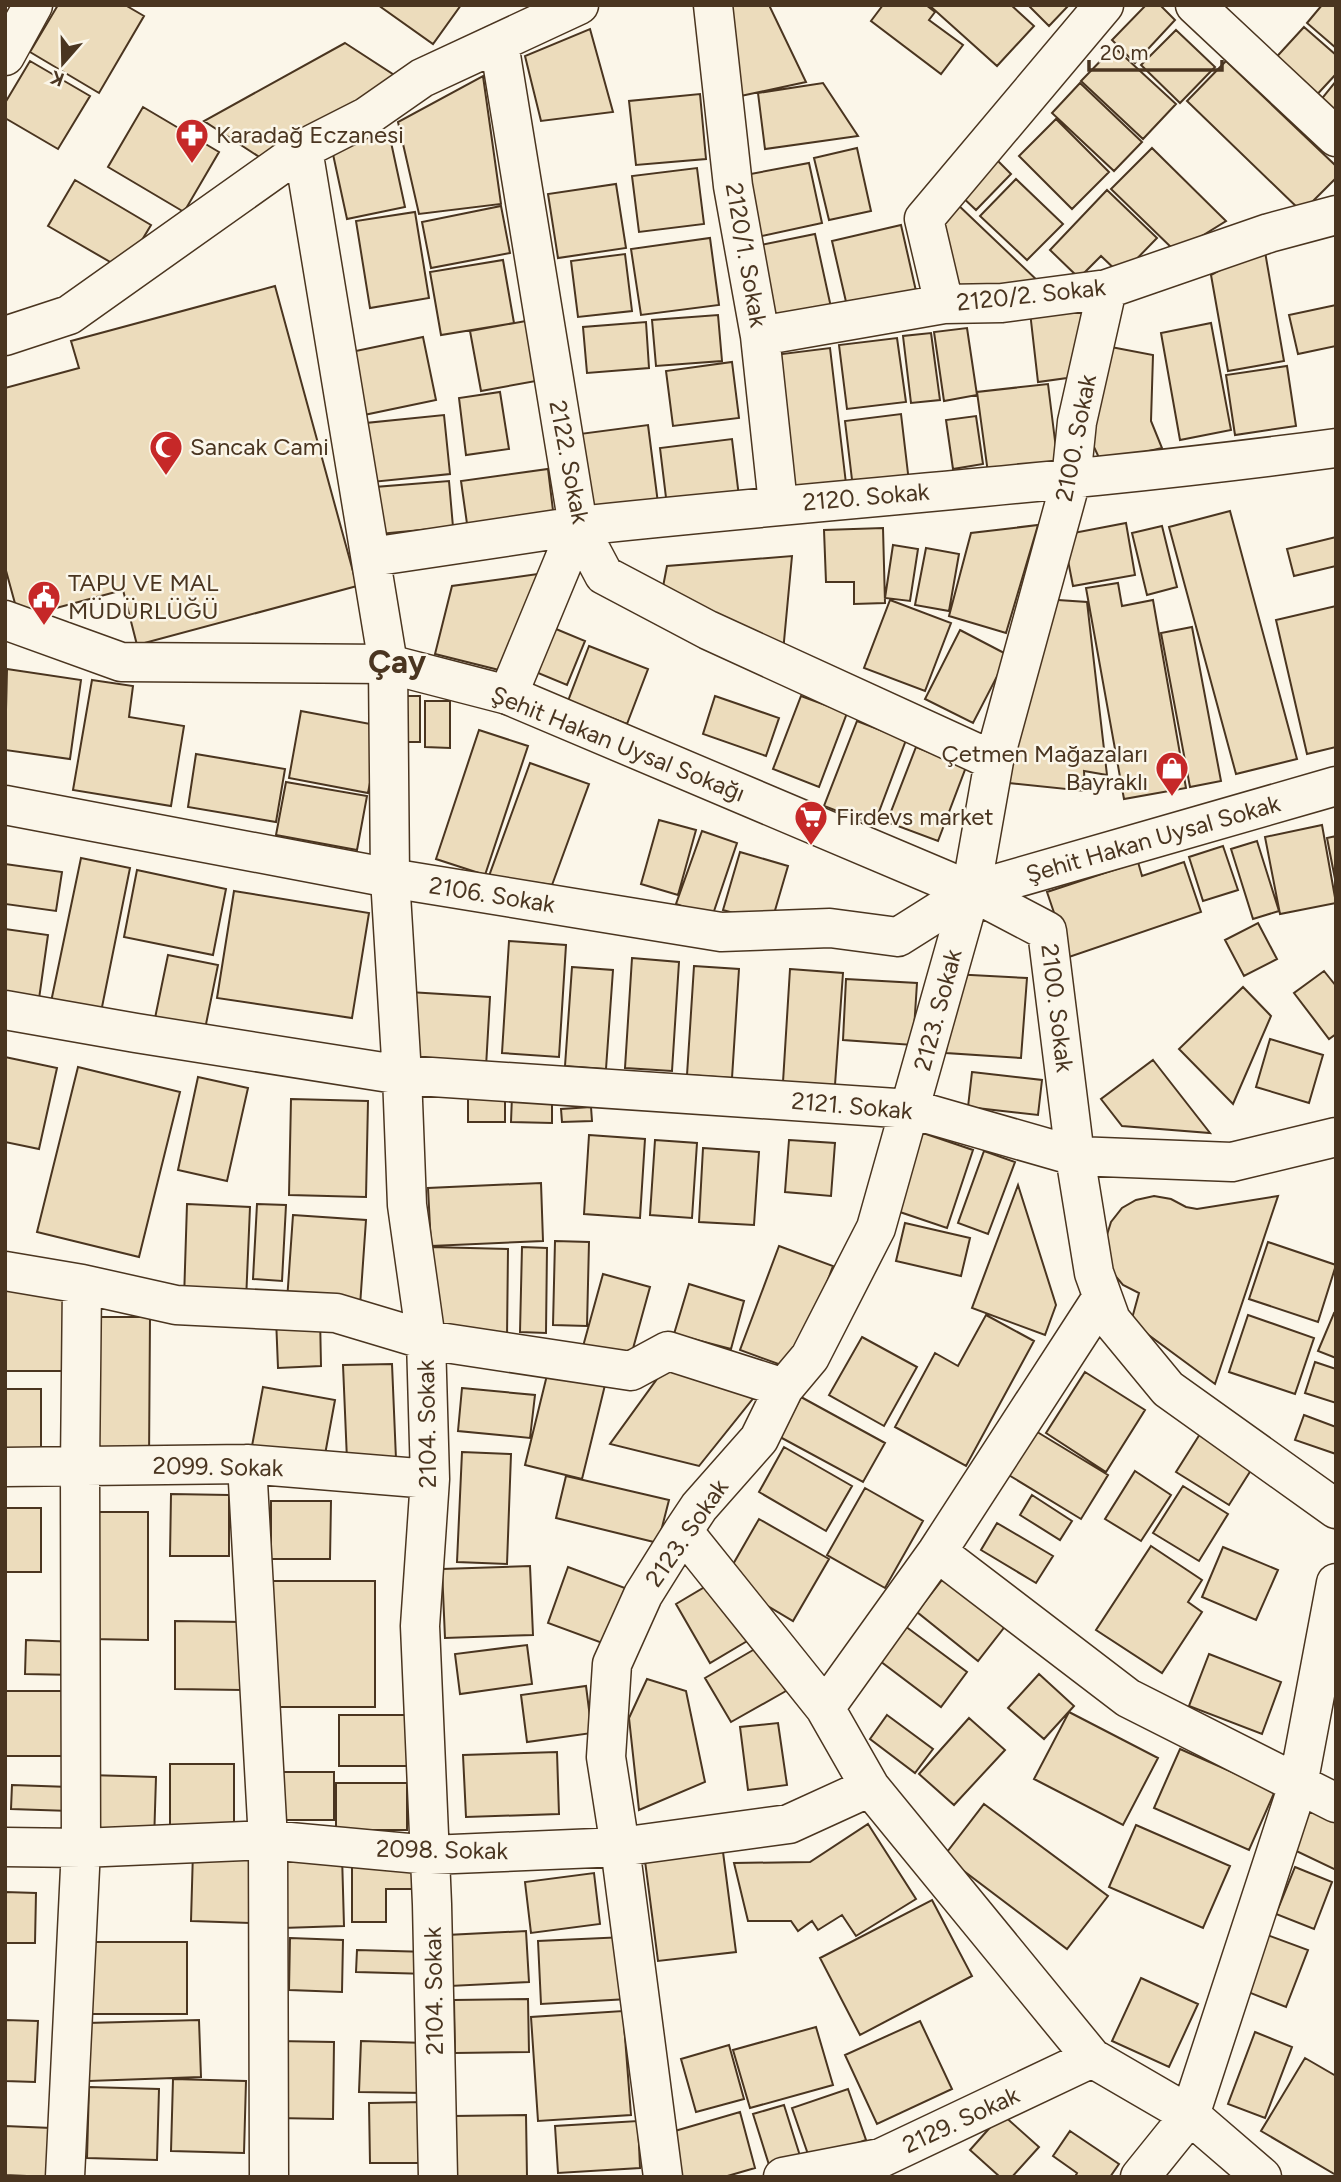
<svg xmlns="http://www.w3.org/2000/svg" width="1341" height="2182" font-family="Figtree,sans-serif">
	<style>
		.building { fill: #ecdcbc; stroke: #4a3520; stroke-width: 2 }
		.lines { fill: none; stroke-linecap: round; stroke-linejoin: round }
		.street-casing { stroke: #4a3520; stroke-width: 41 }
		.secondary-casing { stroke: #4a3520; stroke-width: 41 }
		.street { stroke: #fbf6e9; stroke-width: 38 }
		.secondary { stroke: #fbf6e9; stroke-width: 38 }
		.labels { text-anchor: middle; stroke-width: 5; stroke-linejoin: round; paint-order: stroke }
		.poi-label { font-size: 24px; fill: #4a3520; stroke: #fbf6e9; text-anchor: start }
		.street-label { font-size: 24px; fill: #4a3520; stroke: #fbf6e9 }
		.district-label { font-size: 32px; font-weight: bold; fill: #4a3520; stroke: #fbf6e9 }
	</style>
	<rect width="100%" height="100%" fill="#fbf6e9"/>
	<!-- building -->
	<path class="building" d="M58,5H125L144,16L99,93L30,52Z
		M378,5H461L433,44Z
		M716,5H769L806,82L736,97Z
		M883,5H926L935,12L929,20L963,45L941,74L871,21Z
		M929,5H1011L1034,26L997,66Z
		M1028,5H1069L1049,26Z
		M1146,5H1160L1175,20L1135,63L1112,40Z
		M1322,5H1336V48L1307,23Z
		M1304,27L1336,55V74L1312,100L1271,63Z
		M590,29L613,112L541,121L525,56Z
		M1176,30L1215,67L1180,103L1141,65Z
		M345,43L408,84L267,162L204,121Z
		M1114,47L1176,104L1143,139L1081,81Z
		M30,61L90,96L58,149L5,118V103Z
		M1226,61L1336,166V178L1302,212L1187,101Z
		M483,76L501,204L419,214L398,122Z
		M1336,81V124L1315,107Z
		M823,83L858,136L765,149L758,93Z
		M1080,83L1142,142L1114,171L1052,113Z
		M700,94L706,159L636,165L629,101Z
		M143,107L219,152L184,212L108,167Z
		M1056,119L1109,172L1072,209L1019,156Z
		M389,133L405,207L347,219L331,145Z
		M857,148L871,211L829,220L814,158Z
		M1152,148L1226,221L1176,252L1111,189Z
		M993,156L1011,174L976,210L958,193Z
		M809,163L822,223L753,238L740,176Z
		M697,168L704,224L639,232L632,176Z
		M1016,179L1063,224L1027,260L980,216Z
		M75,180L151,225L124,270L48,226Z
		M616,184L626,248L558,258L548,194Z
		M1107,190L1157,238L1121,275L1101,256L1079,278L1050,250Z
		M956,203L1039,282L958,296L936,224Z
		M501,206L510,253L431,268L422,222Z
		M415,212L429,298L370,308L356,221Z
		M901,225L916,291L847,306L832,241Z
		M815,234L832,312L773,324L756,246Z
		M710,238L719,305L641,315L631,249Z
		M1264,246L1284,361L1228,371L1211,275Z
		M625,254L632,311L578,317L571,261Z
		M503,260L514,323L441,335L430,272Z
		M275,286L357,586L137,645L123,590L19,618L5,567V388L79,368L71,341Z
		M1091,305L1095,340L1067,378L1038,382L1030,312Z
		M1336,305V346L1298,354L1289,315Z
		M718,315L722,361L656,366L652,320Z
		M537,319L547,379L481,391L470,331Z
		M646,322L649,368L587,373L583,327Z
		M1211,323L1231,430L1180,440L1161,333Z
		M967,328L977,395L944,401L934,332Z
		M931,333L940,400L911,403L903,336Z
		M423,337L436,400L364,415L351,352Z
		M897,338L906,402L847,409L839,345Z
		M1111,347L1153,355L1151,421L1162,448L1101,462L1086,430Z
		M830,348L847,492L784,499L766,356Z
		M732,362L739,418L673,426L666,371Z
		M1287,366L1296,426L1235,435L1226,375Z
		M1048,384L1058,465L988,473L977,392Z
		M500,392L509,449L466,455L459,398Z
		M901,414L909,482L853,488L845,421Z
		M444,415L450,474L372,482L366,423Z
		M976,416L983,464L953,469L946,420Z
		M648,425L659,511L583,520L572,435Z
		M732,439L740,505L668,514L660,448Z
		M548,469L555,527L469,538L461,481Z
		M449,481L453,527L379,534L375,487Z
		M1230,511L1297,759L1236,774L1169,527Z
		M1126,523L1135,575L1073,586L1063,535Z
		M1038,525L1006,633L949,616L971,533Z
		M1162,526L1177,587L1147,595L1132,533Z
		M883,528L885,603L854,604V582H826L824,530Z
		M1336,537V566L1294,576L1287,549Z
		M893,545L918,549L910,601L885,598Z
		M926,548L959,554L949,611L915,605Z
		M792,556L783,652L661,597L667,566Z
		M545,573L507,672L435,654L452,586Z
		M1118,583L1122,606L1153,600L1186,788L1124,799L1086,588Z
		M1043,599L1087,602L1107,775L1084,771L1085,791L1000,782Z
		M890,600L951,623L925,691L864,668Z
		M1336,606V747L1307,754L1276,620Z
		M544,624L585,641L567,685L526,668Z
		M1192,627L1221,781L1190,787L1161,633Z
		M960,630L1008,655L973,723L925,699Z
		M589,646L648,669L627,724L568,701Z
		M7,669L81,680L70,759L5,750Z
		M92,680L133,686L129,717L184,726L171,806L73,790Z
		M394,696H420V742H394Z
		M715,696L779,718L766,756L703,734Z
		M801,696L847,713L819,787L773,769Z
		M425,701H450V748L425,747Z
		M301,711L381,726L368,793L289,778Z
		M857,721L906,740L874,825L824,806Z
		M479,730L528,746L485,875L436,859Z
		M916,747L966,767L938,841L887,822Z
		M196,754L285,769L276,822L188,807Z
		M530,763L589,784L552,885L489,876Z
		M286,782L367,796L357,850L276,835Z
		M659,820L696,830L678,895L641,884Z
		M1322,825L1336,903L1280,914L1265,837Z
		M702,831L737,843L712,917L676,904Z
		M1336,836V884L1327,838Z
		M1257,841L1279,911L1253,919L1231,849Z
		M1223,846L1238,890L1203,901L1189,857Z
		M740,852L788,866L771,924L723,910Z
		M81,858L130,868L101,1012L51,1002Z
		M1138,862L1142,876L1184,862L1201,912L1069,957L1047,892Z
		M5,864L62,872L56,911L5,904Z
		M137,870L226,889L213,955L124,937Z
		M234,891L369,913L352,1018L217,998Z
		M1258,923L1277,959L1244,976L1225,940Z
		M5,929L48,935L38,1006L5,1002Z
		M509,941L566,945L559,1057L502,1053Z
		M168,955L218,965L204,1034L154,1023Z
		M632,958L679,962L672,1071L625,1068Z
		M694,966L739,969L732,1078L687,1075Z
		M572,967L613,970L606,1069L565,1066Z
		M790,969L843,973L835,1085L783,1082Z
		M1324,971L1336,986V1034L1329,1039L1294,993Z
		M952,974L1027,978L1021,1058L946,1053Z
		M846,979L917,983L913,1045L843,1040Z
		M1243,987L1271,1016L1233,1104L1179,1049Z
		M409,992L490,997L486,1067L405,1061Z
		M1270,1039L1323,1055L1309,1103L1256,1087Z
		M5,1057L57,1068L39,1149L5,1142Z
		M1153,1060L1210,1133L1122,1126L1101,1099Z
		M78,1067L180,1092L139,1257L37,1232Z
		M972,1072L1042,1080L1038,1115L968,1107Z
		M198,1077L248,1088L227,1181L178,1170Z
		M468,1092H505V1122H468Z
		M512,1096L552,1097V1123L511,1122Z
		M291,1099L368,1101L366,1197L289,1195Z
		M591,1107L592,1121L562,1122L561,1109Z
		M920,1132L973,1150L947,1228L894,1210Z
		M589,1135L645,1139L640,1218L584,1214Z
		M655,1140L697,1143L692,1218L650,1215Z
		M789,1140L835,1143L831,1196L785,1192Z
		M703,1148L759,1152L754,1225L699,1222Z
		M984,1151L1015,1162L988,1234L958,1223Z
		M541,1183L543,1241L431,1246L428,1188Z
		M1018,1185L1056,1305L1045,1335L972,1308Z
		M1154,1196L1171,1199L1186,1207L1197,1209L1278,1196L1215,1384L1131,1322L1139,1293L1123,1285L1112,1272L1106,1238L1111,1222L1122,1208L1136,1200Z
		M187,1204L250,1207L246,1301L184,1299Z
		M257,1204L286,1205L282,1281L253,1279Z
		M293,1215L366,1220L360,1306L287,1301Z
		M905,1223L970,1238L961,1276L896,1261Z
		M555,1241L589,1242L587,1326L553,1325Z
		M1268,1242L1336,1265L1318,1322L1249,1299Z
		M779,1246L833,1266L795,1370L740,1350Z
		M431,1247L508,1249L507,1338L429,1336Z
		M522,1247L547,1248L546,1333L520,1332Z
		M603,1274L650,1287L629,1363L582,1350Z
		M689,1284L744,1301L731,1349L674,1334Z
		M5,1289H66L65,1371H5Z
		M1334,1313L1336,1314V1358L1318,1351Z
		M986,1315L1034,1341L966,1466L895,1427L935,1353L958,1366Z
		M1248,1315L1314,1338L1295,1394L1229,1372Z
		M320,1316L321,1366L278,1368L276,1318Z
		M93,1317H150L149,1462H92Z
		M862,1337L917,1367L884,1426L829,1395Z
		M1315,1362L1336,1369V1403L1305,1393Z
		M392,1364L396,1459L347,1460L343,1365Z
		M665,1368L759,1391L699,1466L610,1444Z
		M548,1371L605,1385L582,1479L525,1465Z
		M1085,1372L1145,1410L1106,1472L1046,1433Z
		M263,1387L335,1400L324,1460L252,1446Z
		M462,1388L535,1395L530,1438L458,1431Z
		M5,1389H41V1464H5Z
		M801,1397L885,1443L863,1482L780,1437Z
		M1304,1415L1336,1427V1454L1295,1440Z
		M1205,1426L1258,1459L1229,1505L1176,1472Z
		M1034,1430L1108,1475L1081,1519L1007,1474Z
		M784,1447L852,1486L826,1531L759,1492Z
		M462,1452L511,1454L507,1564L457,1562Z
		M1135,1471L1171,1495L1141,1541L1105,1519Z
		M566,1476L669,1500L658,1543L556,1518Z
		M1183,1486L1228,1514L1199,1561L1153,1533Z
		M865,1488L923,1521L885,1588L827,1555Z
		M171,1494L229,1495V1556H170Z
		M1032,1495L1072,1521L1060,1540L1020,1515Z
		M271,1501H331L330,1559H271Z
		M5,1508H41V1572H5Z
		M90,1512H148V1640L90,1639Z
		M759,1519L829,1559L793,1621L724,1580Z
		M997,1523L1053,1556L1036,1583L981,1550Z
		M1151,1546L1202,1580L1188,1602L1202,1612L1162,1673L1096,1630Z
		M1223,1547L1278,1570L1256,1620L1202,1597Z
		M530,1566L533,1635L445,1638L442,1569Z
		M568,1567L625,1588L605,1644L548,1623Z
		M949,1571L1010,1620L978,1661L917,1612Z
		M720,1578L754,1637L710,1663L676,1604Z
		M263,1581H375V1707H263Z
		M175,1621L243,1622L242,1690L175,1689Z
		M905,1626L967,1672L941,1707L880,1661Z
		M26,1640L78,1642L77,1675L25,1674Z
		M527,1645L532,1684L460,1694L455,1654Z
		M760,1646L786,1691L731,1722L705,1678Z
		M1209,1654L1281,1682L1262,1734L1189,1706Z
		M1039,1674L1074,1706L1044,1739L1008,1708Z
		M647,1679L686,1691L705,1782L639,1810L629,1718Z
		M586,1686L592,1733L527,1742L521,1695Z
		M5,1691H68V1756H5Z
		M1069,1712L1158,1758L1123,1825L1034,1779Z
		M339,1715H415V1766H339Z
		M887,1715L933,1749L915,1773L870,1739Z
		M969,1718L1005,1750L954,1805L919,1774Z
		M778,1723L787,1785L748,1790L740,1727Z
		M1180,1749L1275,1791L1249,1850L1154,1808Z
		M557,1752L559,1814L466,1817L463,1755Z
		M170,1764H234V1834H170Z
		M277,1772H334V1820H277Z
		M89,1775L156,1777L154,1842L87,1841Z
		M336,1783H407V1830H336Z
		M12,1785L70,1787V1811L11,1809Z
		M1312,1801L1336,1812V1870L1290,1848Z
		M984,1804L1108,1896L1067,1949L944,1856Z
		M868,1824L916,1899L856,1936L842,1915L818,1930L812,1921L798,1931L791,1921H748L734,1863L810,1862Z
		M1136,1825L1230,1866L1203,1928L1109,1887Z
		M193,1851L252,1853L250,1923L191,1921Z
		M723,1852L736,1952L658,1961L645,1861Z
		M342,1855L344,1926L282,1928L280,1857Z
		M352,1862H421L420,1889H386V1922H352Z
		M1295,1867L1332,1882L1314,1929L1276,1914Z
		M594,1873L600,1924L531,1933L525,1882Z
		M5,1892L36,1893L35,1943H5Z
		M932,1900L972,1976L860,2035L820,1958Z
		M526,1931L529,1982L450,1986L447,1935Z
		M1259,1932L1308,1950L1286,2007L1238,1988Z
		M625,1937L628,1999L541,2004L538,1941Z
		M290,1938L343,1940L342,1992L289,1990Z
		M91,1942H187V2014H91Z
		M357,1950L429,1952V1974L356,1972Z
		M1141,1978L1198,2004L1169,2067L1112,2041Z
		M528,1999L529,2052L455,2053L454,2000Z
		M623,2011L631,2115L538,2121L531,2017Z
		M5,2020L38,2021L35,2082L5,2081Z
		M199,2020L201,2077L89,2081L87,2023Z
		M920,2021L952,2089L877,2124L845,2055Z
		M816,2027L833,2085L750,2108L733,2050Z
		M1255,2032L1292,2047L1265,2118L1228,2104Z
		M277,2041L334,2042L333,2119L275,2118Z
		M361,2041L426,2043L425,2093L359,2092Z
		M729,2045L744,2099L696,2112L681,2059Z
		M1305,2058L1336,2076V2175L1261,2131Z
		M173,2079L246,2081L244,2153L171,2151Z
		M89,2087L159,2089L157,2160L87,2158Z
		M848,2089L866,2140L810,2160L792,2108Z
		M425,2102L426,2163H370L369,2103Z
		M784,2105L801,2159L770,2168L753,2114Z
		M740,2112L755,2168L724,2177H681L668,2133Z
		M1002,2114L1039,2147L1012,2177H1000L970,2150Z
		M526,2115L527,2177H454L453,2116Z
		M638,2121L640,2168L558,2173L555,2126Z
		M5,2126L51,2128L49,2177L5,2175Z
		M1070,2131L1119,2164L1110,2177H1075L1077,2173L1053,2156Z"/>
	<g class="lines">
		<defs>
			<path id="street" d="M713,5L733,186L760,336L778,504
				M1195,5L1336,137
				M499,43L578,526L604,575L708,630L994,761
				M5,56L33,5
				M303,149L388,664L390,878L402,1075L911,1109L1075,1156L1232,1162L1336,1137
				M1107,289L1077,422L1071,480L994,761L971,891L1047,931L1075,1156L1094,1273L1111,1320L1168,1389L1336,1509
				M944,304L924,219L1104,5
				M5,336L69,315L303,149L366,117L422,78L579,5
				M760,336L944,304L1002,303L1107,289L1269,233L1336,215
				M371,557L578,526
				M508,695L578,526C830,499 1084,482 1336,448
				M5,1010L136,1033L402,1075L407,1205L426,1340L430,1479L420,1626L432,1904L438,2177
				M5,1271L82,1284L176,1305L336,1313L426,1340L631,1371L668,1351L784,1388
				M247,1464L268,1840L269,2177
				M5,1467L247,1464L430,1479
				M683,1531L825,1708L870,1787L1092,2058L1190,2115L1262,2177
				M937,1552L1128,1698L1336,1803
				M825,1708L937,1552L1101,1299
				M5,1847L81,1848L268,1840L430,1855L620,1847L789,1824L870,1787
				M65,2177L81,1848L80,1467L82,1284
				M663,2177L620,1847L606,1757L612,1664L643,1595L683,1531L699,1507L759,1439L784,1388L810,1357L876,1228L971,891
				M783,2177L881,2158L1092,2058
				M1140,2177L1190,2115L1298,1785L1336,1583"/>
			<path id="secondary" d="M5,620L121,662L388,664L508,695L971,891
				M5,805L390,878L721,932L830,928L898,937L971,891L1336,786"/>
		</defs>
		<!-- street casing -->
		<use href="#street" class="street-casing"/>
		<!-- secondary casing -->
		<use href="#secondary" class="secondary-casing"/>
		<!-- street -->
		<use href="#street" class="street"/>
		<!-- secondary -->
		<use href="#secondary" class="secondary"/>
	</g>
	<!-- icons -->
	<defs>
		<symbol id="pharmacy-pin" viewBox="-11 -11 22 30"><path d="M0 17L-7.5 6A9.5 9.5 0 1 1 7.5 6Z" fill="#c62828" stroke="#fbf6e9"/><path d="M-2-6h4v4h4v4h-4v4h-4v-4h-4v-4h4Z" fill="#fff"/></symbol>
		<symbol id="mosque-pin" viewBox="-11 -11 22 30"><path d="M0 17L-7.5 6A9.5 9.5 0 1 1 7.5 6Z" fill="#c62828" stroke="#fbf6e9"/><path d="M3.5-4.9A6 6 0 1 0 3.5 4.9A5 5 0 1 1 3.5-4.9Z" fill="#fff"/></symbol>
		<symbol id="civic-pin" viewBox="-11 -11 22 30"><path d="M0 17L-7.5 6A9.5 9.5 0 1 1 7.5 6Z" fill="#c62828" stroke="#fbf6e9"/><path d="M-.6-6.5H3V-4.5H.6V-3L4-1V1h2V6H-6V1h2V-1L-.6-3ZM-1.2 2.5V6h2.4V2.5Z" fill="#fff"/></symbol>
		<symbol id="shop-pin" viewBox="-11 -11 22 30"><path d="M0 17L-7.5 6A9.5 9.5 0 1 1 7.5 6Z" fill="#c62828" stroke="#fbf6e9"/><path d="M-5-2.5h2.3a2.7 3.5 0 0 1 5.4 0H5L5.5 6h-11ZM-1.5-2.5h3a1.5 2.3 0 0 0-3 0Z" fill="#fff"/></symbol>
		<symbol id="supermarket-pin" viewBox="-11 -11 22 30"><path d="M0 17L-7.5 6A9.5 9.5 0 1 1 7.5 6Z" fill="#c62828" stroke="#fbf6e9"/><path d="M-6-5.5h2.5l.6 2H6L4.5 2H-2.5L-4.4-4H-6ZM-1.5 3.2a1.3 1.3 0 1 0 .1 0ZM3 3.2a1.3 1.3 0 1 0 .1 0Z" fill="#fff"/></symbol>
	</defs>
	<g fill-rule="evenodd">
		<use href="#pharmacy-pin" x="173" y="116" width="38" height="52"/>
		<use href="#mosque-pin" x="147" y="428" width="38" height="52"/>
		<use href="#civic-pin" x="25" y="578" width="38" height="52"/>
		<use href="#shop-pin" x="1153" y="749" width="38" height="52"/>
		<use href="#supermarket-pin" x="792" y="798" width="38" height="52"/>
	</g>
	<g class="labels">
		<!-- poi labels -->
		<g class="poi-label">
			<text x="216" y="143">Karadağ Eczanesi</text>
			<text x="190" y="455">Sancak Cami</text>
			<text x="68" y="591">TAPU VE MAL<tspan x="68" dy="28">MÜDÜRLÜĞÜ</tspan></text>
			<text x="1148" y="762" text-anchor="end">Çetmen Mağazaları<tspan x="1148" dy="28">Bayraklı</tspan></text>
			<text x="836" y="825">Firdevs market</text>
		</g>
		<!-- street labels -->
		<g class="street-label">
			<text transform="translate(746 255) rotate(80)" y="8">2120/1. Sokak</text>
			<text transform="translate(1031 295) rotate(-6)" y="8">2120/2. Sokak</text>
			<text transform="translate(1076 438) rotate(-79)" y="8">2100. Sokak</text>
			<text transform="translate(569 462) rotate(79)" y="8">2122. Sokak</text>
			<text transform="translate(866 497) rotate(-5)" y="8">2120. Sokak</text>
			<text transform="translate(618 744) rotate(22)" y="8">Şehit Hakan Uysal Sokağı</text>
			<text transform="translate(1153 839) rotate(-16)" y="8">Şehit Hakan Uysal Sokak</text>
			<text transform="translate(492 895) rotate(9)" y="8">2106. Sokak</text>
			<text transform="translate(1057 1008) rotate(83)" y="8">2100. Sokak</text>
			<text transform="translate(938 1010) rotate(-75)" y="8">2123. Sokak</text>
			<text transform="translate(852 1106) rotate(5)" y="8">2121. Sokak</text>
			<text transform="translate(427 1424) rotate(-91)" y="8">2104. Sokak</text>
			<text transform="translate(218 1467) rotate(1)" y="8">2099. Sokak</text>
			<text transform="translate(687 1533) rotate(-55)" y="8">2123. Sokak</text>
			<text transform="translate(442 1850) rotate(1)" y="8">2098. Sokak</text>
			<text transform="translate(434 1991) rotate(-91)" y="8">2104. Sokak</text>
			<text transform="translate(961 2120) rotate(-25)" y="8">2129. Sokak</text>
		</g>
		<!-- district labels -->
		<g class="district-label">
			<text x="397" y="673">Çay</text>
		</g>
	</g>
	<!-- border -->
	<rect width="1341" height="2182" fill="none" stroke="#4a3520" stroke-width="14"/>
	<!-- north arrow -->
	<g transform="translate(63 63) rotate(200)" stroke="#fbf6e9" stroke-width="5" paint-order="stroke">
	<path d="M0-5L12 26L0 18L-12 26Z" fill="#4a3520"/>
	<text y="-10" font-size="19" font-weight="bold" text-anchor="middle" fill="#4a3520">K</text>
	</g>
	<!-- scale -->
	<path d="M1089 60v10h133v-10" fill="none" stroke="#4a3520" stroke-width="3.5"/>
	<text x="1100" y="60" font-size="21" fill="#4a3520" stroke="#fbf6e9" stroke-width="5" paint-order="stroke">20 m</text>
</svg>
